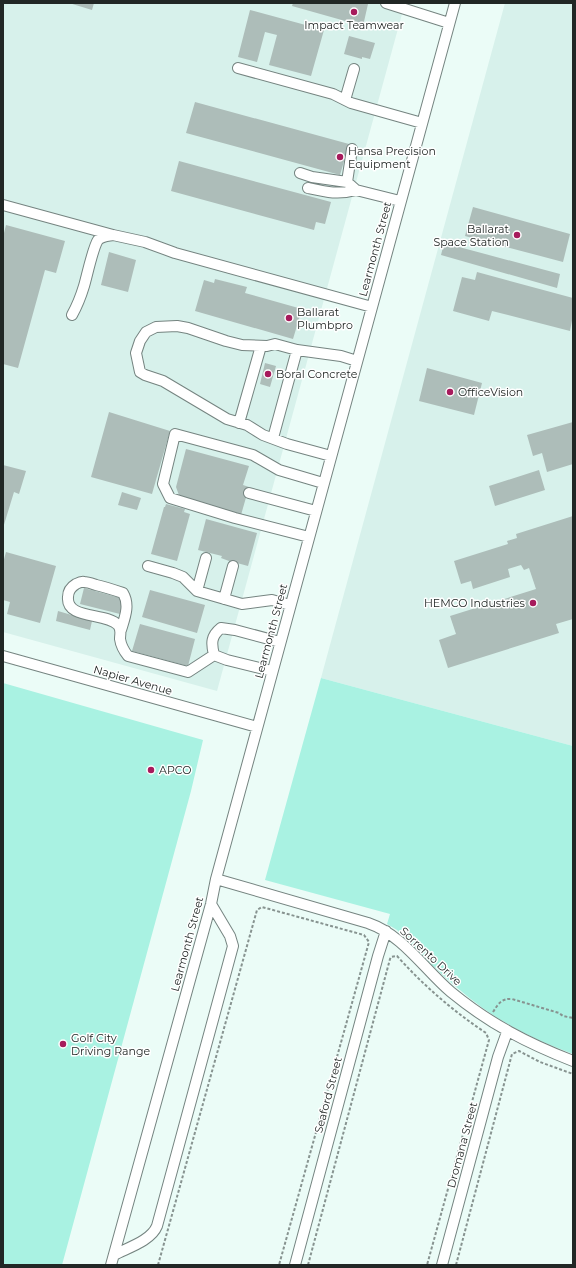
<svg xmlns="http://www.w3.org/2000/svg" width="576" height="1268" font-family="Montserrat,sans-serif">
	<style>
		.built { fill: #d7f1eb }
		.green { fill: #a9f2e2 }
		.building { fill: #adbdb9 }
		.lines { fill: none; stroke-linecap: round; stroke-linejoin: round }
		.minor-casing { stroke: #758480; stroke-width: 12 }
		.path { stroke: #879390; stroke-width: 2; stroke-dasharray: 3 2; stroke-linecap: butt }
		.minor { stroke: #fff; stroke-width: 10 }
		.poi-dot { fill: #a71a5c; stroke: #fff; stroke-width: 1.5 }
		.labels { text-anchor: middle; stroke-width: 3; stroke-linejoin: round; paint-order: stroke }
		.poi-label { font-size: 11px; fill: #212725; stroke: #fff; text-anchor: start }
		.street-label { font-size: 11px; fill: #212725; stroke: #fff }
	</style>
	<rect width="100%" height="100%" fill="#ebfcf7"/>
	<!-- built -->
	<path class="built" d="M3,3H405L217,691L3,632Z
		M505,3H573V746L321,678Z"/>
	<!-- green -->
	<path class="green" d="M321,678L573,746V1054C546,1044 520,1032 496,1017C459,993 427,961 397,930L387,924L390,914L265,880Z
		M3,683L203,740L191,791L62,1265H3Z"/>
	<!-- building -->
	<path class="building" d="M69,3H94L92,10Z
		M293,3H365L368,4L363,26L292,6Z
		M250,10L324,30L311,76L269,65L277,35L265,32L257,62L238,57Z
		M349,36L375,43L370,59L362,57V59L344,54Z
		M195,102L349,144L340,175L186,133Z
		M179,161L331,202L325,224L316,222L314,230L171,191Z
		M473,207L570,234L563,262L465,236Z
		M6,225L65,241L56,273L45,270L18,368L3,364V237Z
		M444,243L560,274L557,288L441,255Z
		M109,252L136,260L128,292L101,285Z
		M477,272L573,298V315L570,331L492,311L489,321L453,311L462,277L475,280Z
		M215,279L247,287L245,293L302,309L293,339L195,311L204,280L214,283Z
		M265,363L276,366L270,387L260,384Z
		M427,368L482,383L474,415L419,401Z
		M109,412L170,431L152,494L91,477Z
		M573,422V464L547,472L542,453L533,456L527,435Z
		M186,449L249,466L243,485L249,487L241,515L180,498L176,487Z
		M3,465L26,471L19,494L14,492L3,528Z
		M539,470L545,490L495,506L489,486Z
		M122,492L141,498L137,510L118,505Z
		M166,504L185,509L184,512L190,514L177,561L151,554L164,507H165Z
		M573,516V619L556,624L559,633L448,668L439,640L456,634L450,616L536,589L529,568L524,570L521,565L508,569L510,577L473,589L471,581L461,584L454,561L508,544L507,541L517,538L516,534Z
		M206,519L257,533L248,566L237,563V564L229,562V561L221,558L222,556L198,550Z
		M6,552L56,566L40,623L7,614L10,602L3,600V563Z
		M84,588L124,599L120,614L80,604Z
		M150,590L205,605L197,633L142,617Z
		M58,611L92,621L90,630L56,621Z
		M140,624L195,639L188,666L132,651Z"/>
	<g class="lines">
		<defs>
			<path id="minor" d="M386,3L449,23
				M238,68L333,94L351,103L422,123
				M345,100L354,69
				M352,149L347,182L356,190L400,201
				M300,173L312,177L347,182
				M308,188C326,192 338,195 356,190
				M3,205L113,235L145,242L175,253L372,307
				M72,315C77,306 81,296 84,286C87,276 93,247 98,240C102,236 108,236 113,235
				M239,423L261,346
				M273,438L297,350
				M331,456L287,444L263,435L247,425L227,419L163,381L145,375L140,372L136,353L140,341L146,332L156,327L177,326L188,328L226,341L242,345L267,346L275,344L297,350L341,356L357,361
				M249,493L316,511
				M309,537L235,518L170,498L163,484L175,434L253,455L279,470L323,483
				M148,566L173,573L183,577L197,591L242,604L272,600L290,605
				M197,591L206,558
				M224,599L233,566
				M121,630C125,617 130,605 123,593C114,590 105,587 96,585C93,584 88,582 84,582C82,581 78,583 76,584C71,587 68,592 68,597C66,620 106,612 118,625C122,630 120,633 120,639C121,646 124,651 128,656L188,672L214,655
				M3,656L257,727
				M272,671L227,660L214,655C211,643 211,636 221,628L235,630L280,642
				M216,879L368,923C403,935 424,969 451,992C490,1024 527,1043 573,1061
				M114,1255C127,1248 151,1241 157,1226L233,946L230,936L211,904
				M111,1265L211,904L216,879L455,3
				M295,1265L378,956L386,931
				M442,1265L498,1057L507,1032"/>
		</defs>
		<!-- minor casing -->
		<use href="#minor" class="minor-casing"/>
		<!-- path -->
		<path class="path" d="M493,1012C498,1004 502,998 512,999L559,1013L563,1016L573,1018
			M158,1265L257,910L262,907L364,935L369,942L279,1265
			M308,1265L390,959L391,957L397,956C424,986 453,1011 486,1033L489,1040L427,1265
			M456,1265L512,1054L519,1051L540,1062L573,1074"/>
		<!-- minor -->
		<use href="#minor" class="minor"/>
	</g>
	<!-- markers -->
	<g class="poi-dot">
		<circle cx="354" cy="12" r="4"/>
		<circle cx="340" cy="157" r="4"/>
		<circle cx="517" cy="235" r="4"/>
		<circle cx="289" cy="318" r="4"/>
		<circle cx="268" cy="374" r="4"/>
		<circle cx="450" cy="392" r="4"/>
		<circle cx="533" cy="603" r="4"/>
		<circle cx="151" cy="770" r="4"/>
		<circle cx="63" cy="1044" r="4"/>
	</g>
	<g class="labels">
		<!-- poi labels -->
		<g class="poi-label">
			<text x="354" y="29" text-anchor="middle">Impact Teamwear</text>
			<text x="348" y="155">Hansa Precision<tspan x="348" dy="13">Equipment</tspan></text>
			<text x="509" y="233" text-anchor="end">Ballarat<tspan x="509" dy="13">Space Station</tspan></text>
			<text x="297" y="316">Ballarat<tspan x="297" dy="13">Plumbpro</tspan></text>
			<text x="276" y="378">Boral Concrete</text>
			<text x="458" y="396">OfficeVision</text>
			<text x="525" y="607" text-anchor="end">HEMCO Industries</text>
			<text x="159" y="774">APCO</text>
			<text x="71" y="1042">Golf City<tspan x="71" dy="13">Driving Range</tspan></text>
		</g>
		<!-- street labels -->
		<g class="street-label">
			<text transform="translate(375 249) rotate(-75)" y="4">Learmonth Street</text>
			<text transform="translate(271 631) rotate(-75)" y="4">Learmonth Street</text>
			<text transform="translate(133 680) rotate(16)" y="4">Napier Avenue</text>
			<text transform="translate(187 944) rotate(-75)" y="4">Learmonth Street</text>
			<text transform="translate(431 956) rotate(43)" y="4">Sorrento Drive</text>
			<text transform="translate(328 1095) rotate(-75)" y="4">Seaford Street</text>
			<text transform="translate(462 1145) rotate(-75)" y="4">Dromana Street</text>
		</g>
	</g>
	<!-- border -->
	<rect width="576" height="1268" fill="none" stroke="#212725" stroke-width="8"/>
</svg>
